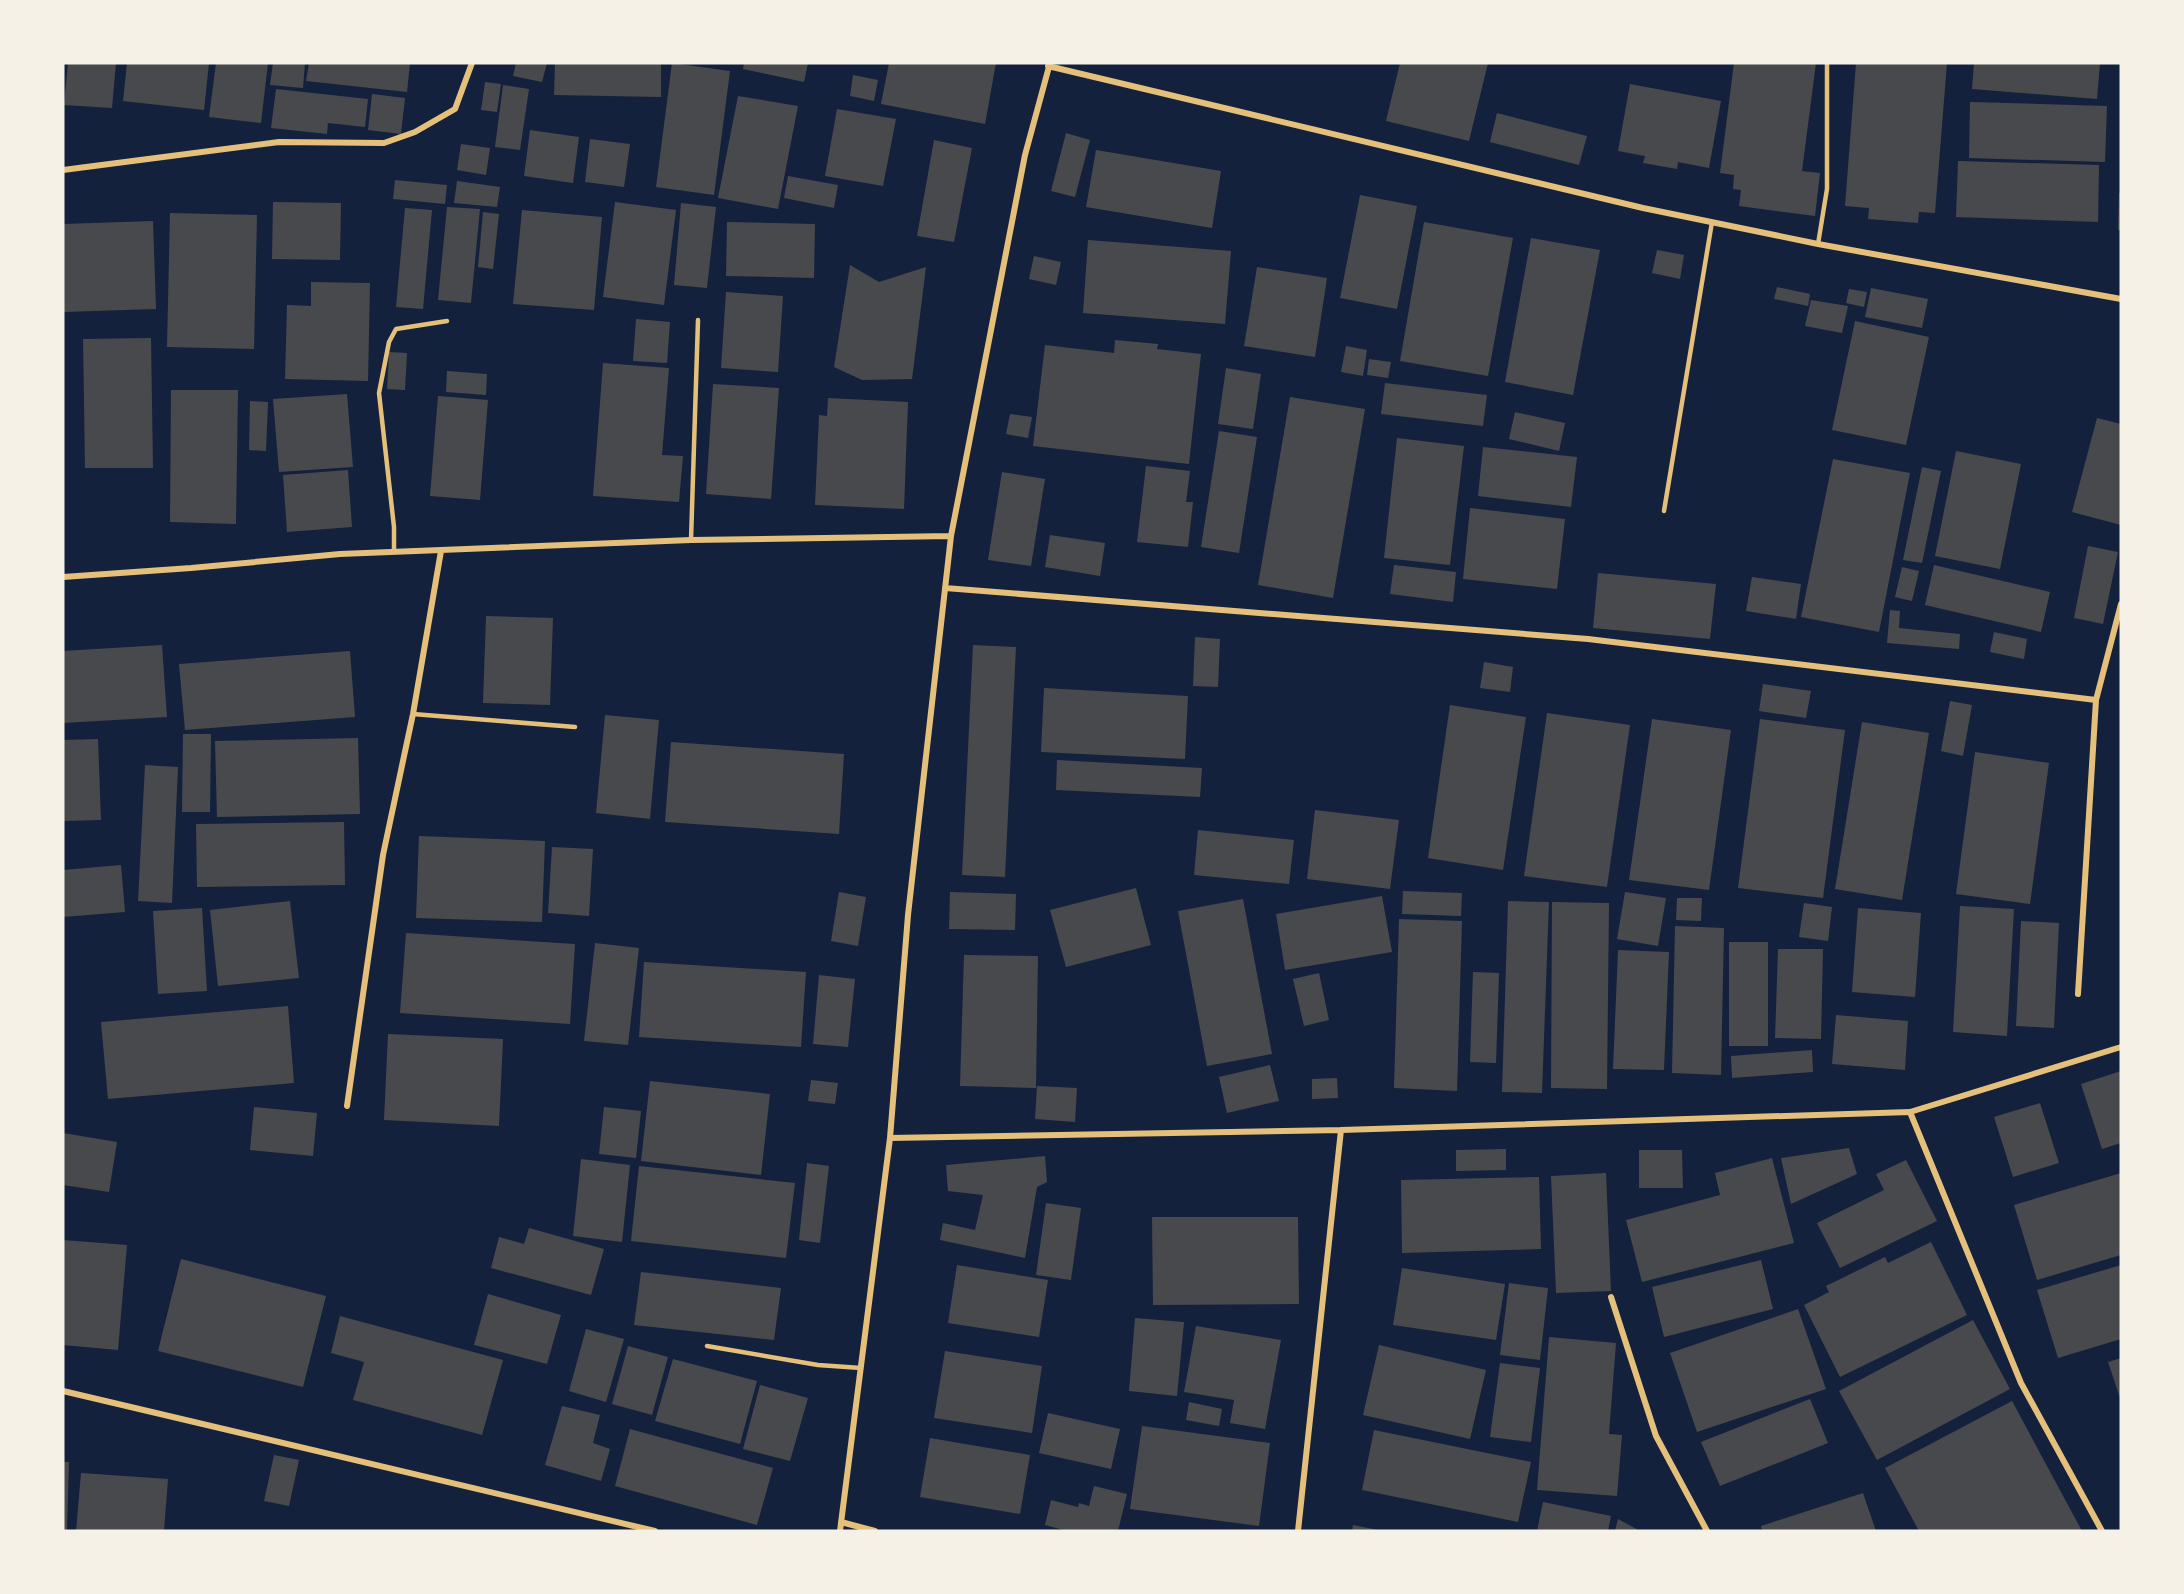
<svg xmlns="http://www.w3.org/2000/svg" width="2184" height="1594" font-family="'PT Sans',sans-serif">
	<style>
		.building { fill: #48494c }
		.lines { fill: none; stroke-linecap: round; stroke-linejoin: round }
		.service { stroke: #e5c07b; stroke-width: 4.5 }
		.minor { stroke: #e5c07b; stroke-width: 6 }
	</style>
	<rect width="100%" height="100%" fill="#14213d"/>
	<!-- building -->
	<path class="building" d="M68,63H116L112,108L64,105Z
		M127,63H209L204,110L123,101Z
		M216,63H268L261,123L209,117Z
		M273,63H305L303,88L270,85Z
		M309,63H410L407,92L306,81Z
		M516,63H547L542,82L513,76Z
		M555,63L661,64V97L554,95Z
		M672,63L730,71L714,195L656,187Z
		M744,63H808L804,82L743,69Z
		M889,63H996L985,124L881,104Z
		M1400,63H1488L1469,141L1386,121Z
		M1734,63H1816L1802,171L1820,173L1815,216L1739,206L1741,190L1733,189L1734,175L1720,173Z
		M1856,63H1947L1935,213L1919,212L1918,223L1868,219L1869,208L1845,206Z
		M1974,63H2100L2097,99L1972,89Z
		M853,75L878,80L874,101L850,96Z
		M485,82L501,84L497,112L481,110Z
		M1630,84L1721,101L1709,168L1678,162L1677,169L1643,163L1645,156L1618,151Z
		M503,85L529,89L520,150L495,147Z
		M276,89L368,99L365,127L328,123L327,134L271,128Z
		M372,94L405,98L401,134L368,130Z
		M738,96L798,106L778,209L718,198Z
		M1970,102L2107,106L2105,162L1969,158Z
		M837,109L896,119L883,186L825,176Z
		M1497,113L1587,136L1579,165L1490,142Z
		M530,130L579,137L573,183L524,176Z
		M1066,133L1090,140L1075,197L1051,191Z
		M590,139L630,144L624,187L585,182Z
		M934,140L972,148L954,242L917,236Z
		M461,144L490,148L486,175L457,170Z
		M1096,150L1221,171L1212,228L1086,207Z
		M1958,161L2099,165L2098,222L1956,217Z
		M788,176L838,185L834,208L784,198Z
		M395,180L447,185L445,204L393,199Z
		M457,181L500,187L497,207L454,203Z
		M2119,193H2121V230H2118Z
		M1360,195L1417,206L1397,309L1340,298Z
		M273,202L341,203L340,260L272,259Z
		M615,202L676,210L664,305L603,297Z
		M681,203L716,207L707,288L674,285Z
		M447,207L480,209L471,303L438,300Z
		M405,208L432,210L423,309L396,307Z
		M522,210L602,217L594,310L513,304Z
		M483,212L499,214L493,269L478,267Z
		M170,213L257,215L254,349L167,347Z
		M153,221L156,309L63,312V224Z
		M727,222L815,224L814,278L726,276Z
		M1424,222L1513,238L1488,376L1400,361Z
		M1531,238L1600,250L1573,395L1505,382Z
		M1088,240L1231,251L1225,324L1083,313Z
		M1657,250L1684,255L1680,279L1652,273Z
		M1034,256L1061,262L1056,285L1029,279Z
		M850,265L879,282L926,267L912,379L862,380L834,367Z
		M1257,267L1327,278L1315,357L1244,346Z
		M311,282L370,283L368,381L285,379L287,305L311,306Z
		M1777,287L1810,294L1808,306L1774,299Z
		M1871,288L1928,299L1922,328L1865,317Z
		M1849,289L1867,292L1864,307L1846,303Z
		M726,292L783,296L778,372L721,368Z
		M1811,300L1848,306L1842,333L1805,326Z
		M636,319L670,322L667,363L633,361Z
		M1855,321L1929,337L1906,445L1832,430Z
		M151,338L153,468H85L83,339Z
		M1115,340L1158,344L1157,349L1201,354L1189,464L1033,446L1045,345L1114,353Z
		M1346,346L1367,350L1363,376L1341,372Z
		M389,352L407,353L405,390L387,389Z
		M1369,359L1391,362L1388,378L1367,375Z
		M603,363L669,368L662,455L683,456L679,502L593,496Z
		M1226,368L1261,374L1253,429L1218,424Z
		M447,371L487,374L486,395L446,392Z
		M1385,383L1487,395L1483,426L1381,414Z
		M713,384L779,388L771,499L706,494Z
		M171,390H238L236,524L170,522Z
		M347,394L353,467L279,472L273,399Z
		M438,396L488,400L480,500L430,496Z
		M1290,397L1365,409L1333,598L1258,585Z
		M828,398L908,402L904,509L815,505L819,415L827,416Z
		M250,401L268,402L266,451L249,450Z
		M1515,412L1565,423L1559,451L1509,439Z
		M1010,414L1032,417L1028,438L1006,434Z
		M2097,418L2121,424V525L2072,512Z
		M1219,431L1257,437L1239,553L1201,547Z
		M1397,438L1464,446L1450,565L1384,558Z
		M1483,447L1577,457L1571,507L1478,496Z
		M1956,451L2021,464L2000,569L1935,556Z
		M1833,459L1910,473L1879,632L1801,617Z
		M1146,466L1190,471L1186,502H1193L1188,547L1137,542Z
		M1922,467L1941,471L1922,563L1903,560Z
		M348,470L352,527L287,532L283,475Z
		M1002,472L1045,479L1031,566L988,560Z
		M1470,508L1565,519L1557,589L1463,579Z
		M1050,535L1105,543L1100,576L1045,567Z
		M2088,546L2118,552L2103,624L2074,618Z
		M1394,565L1456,572L1453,602L1390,594Z
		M1934,565L2050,592L2041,632L1925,605Z
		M1902,567L1919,571L1912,601L1895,597Z
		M1598,573L1716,584L1710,639L1593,628Z
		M1752,577L1801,584L1796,619L1746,611Z
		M1890,610L1900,611L1899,628L1960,634L1959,649L1887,643Z
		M486,616L553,618L550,705L483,703Z
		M1994,632L2027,639L2024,659L1990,652Z
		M1195,637L1220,639L1218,687L1193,686Z
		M162,645L167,717L63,723V651Z
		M973,645L1016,647L1005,877L962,875Z
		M350,651L355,717L185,730L179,664Z
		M1484,662L1513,667L1510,692L1480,688Z
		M1763,684L1811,691L1806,718L1759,711Z
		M1044,688L1188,696L1185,759L1041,752Z
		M1950,701L1972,705L1963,756L1941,751Z
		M1450,705L1526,717L1503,870L1428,858Z
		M1547,713L1630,725L1607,887L1524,876Z
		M605,715L659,720L650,819L596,813Z
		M1652,719L1731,730L1709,890L1629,880Z
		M1760,719L1845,730L1823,898L1738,888Z
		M1862,722L1929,733L1902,900L1835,889Z
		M183,734H211L210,812H182Z
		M358,738L360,814L217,817L215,741Z
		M98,739L101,820L63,821V740Z
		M671,742L844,754L839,834L665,822Z
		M1975,752L2049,763L2030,904L1956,894Z
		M1057,760L1202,768L1200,797L1056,790Z
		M145,765L178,767L172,903L138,901Z
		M1315,810L1399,820L1390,889L1307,879Z
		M344,822L345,885L197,887L196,824Z
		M1198,830L1294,840L1289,884L1194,875Z
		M419,836L545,841L542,922L416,918Z
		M552,847L593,849L589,916L548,913Z
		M121,865L125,912L63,917V870Z
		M1136,888L1151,945L1066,967L1050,910Z
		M1403,891L1462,893L1461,916L1402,914Z
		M839,892L866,897L858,946L831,941Z
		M950,892L1016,894L1015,930L949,929Z
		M1625,892L1666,898L1658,946L1617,939Z
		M1382,896L1392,952L1285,970L1276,914Z
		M1677,898H1702L1701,921L1676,920Z
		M1243,899L1272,1054L1207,1066L1178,911Z
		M290,901L299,978L218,986L210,910Z
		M1508,901L1549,902L1542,1093L1502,1092Z
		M1552,902L1609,903L1607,1089L1551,1088Z
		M1804,903L1832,907L1828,941L1799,937Z
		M1960,906L2014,909L2007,1036L1953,1032Z
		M202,908L207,991L158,994L153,911Z
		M1858,908L1921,913L1915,997L1852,992Z
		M1399,919L1462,921L1457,1091L1394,1088Z
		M2021,921L2059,923L2054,1028L2016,1026Z
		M1675,926L1724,928L1721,1075L1672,1073Z
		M406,933L575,944L570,1024L400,1013Z
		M1729,942H1768V1046H1729Z
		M595,943L639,948L628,1045L584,1041Z
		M1778,949H1823L1821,1039L1775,1038Z
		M1618,950L1669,952L1664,1070L1613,1069Z
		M964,955L1038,956L1036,1088L960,1086Z
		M644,962L806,972L801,1047L639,1037Z
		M1473,972L1499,973L1496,1063L1470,1062Z
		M1319,973L1329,1020L1304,1026L1293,979Z
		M819,975L855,979L848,1047L813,1044Z
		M288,1006L294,1083L108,1099L101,1022Z
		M1836,1015L1908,1021L1905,1070L1832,1064Z
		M388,1034L503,1039L499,1126L384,1120Z
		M1812,1050L1813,1072L1732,1078L1731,1056Z
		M1270,1065L1279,1101L1227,1113L1219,1077Z
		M2121,1071V1143L2102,1149L2081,1084Z
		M1337,1078L1338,1098L1312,1099V1079Z
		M811,1080L838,1083L835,1104L808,1101Z
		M650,1081L770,1094L761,1175L641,1161Z
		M1037,1086L1077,1088L1075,1122L1035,1119Z
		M2040,1103L2059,1163L2013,1177L1994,1117Z
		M254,1107L317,1113L313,1156L250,1150Z
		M604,1107L641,1111L636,1158L599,1154Z
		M63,1133L117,1142L109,1192L63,1185Z
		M1849,1148L1857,1174L1791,1204L1781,1158Z
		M1506,1149V1170L1456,1171V1150Z
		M1639,1150H1682L1683,1188H1639Z
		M1045,1156L1047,1182L1037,1187L1025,1258L940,1240L943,1223L975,1230L983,1195L948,1191L946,1165Z
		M1772,1158L1794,1243L1642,1282L1626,1220L1720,1195L1715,1173Z
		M581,1159L630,1165L622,1242L573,1236Z
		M1906,1160L1937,1221L1840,1268L1817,1223L1884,1190L1876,1174Z
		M807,1163L829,1166L820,1243L799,1240Z
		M639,1166L795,1183L786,1258L631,1241Z
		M1606,1173L1611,1291L1556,1293L1551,1176Z
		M2121,1173V1255L2037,1280L2014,1205Z
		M1539,1177L1541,1249L1402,1253L1401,1180Z
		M1046,1203L1081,1208L1071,1280L1036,1275Z
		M1152,1217H1298L1299,1304L1153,1305Z
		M529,1228L604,1249L591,1295L491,1268L499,1237L524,1244Z
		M63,1240L127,1245L118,1350L63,1345Z
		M1931,1242L1967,1315L1840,1377L1804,1305L1829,1292L1826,1286L1885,1257L1888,1263Z
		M181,1259L326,1296L303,1387L158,1351Z
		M1761,1260L1773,1309L1664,1337L1652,1287Z
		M957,1265L1048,1280L1039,1337L948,1323Z
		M2121,1265V1339L2058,1358L2037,1290Z
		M1402,1268L1505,1284L1496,1340L1393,1325Z
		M641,1272L781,1288L774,1340L634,1325Z
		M1509,1283L1548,1288L1540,1360L1500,1355Z
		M488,1294L561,1315L547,1364L474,1345Z
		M1798,1309L1826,1389L1697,1432L1670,1353Z
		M340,1316L503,1360L482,1435L353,1400L364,1362L331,1353Z
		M1135,1318L1184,1322L1177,1396L1129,1391Z
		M1973,1320L2010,1389L1877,1460L1839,1391Z
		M1196,1326L1281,1340L1265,1429L1230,1423L1234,1400L1184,1392Z
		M586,1329L624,1339L606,1402L569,1391Z
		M1549,1337L1616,1343L1609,1434L1622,1435L1617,1496L1537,1490Z
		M1379,1345L1486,1370L1470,1439L1363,1415Z
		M628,1346L668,1357L652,1415L612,1404Z
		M945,1351L1042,1366L1032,1433L934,1418Z
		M2121,1358V1401L2108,1362Z
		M673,1359L757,1381L740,1444L655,1421Z
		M1500,1363L1540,1368L1531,1442L1490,1437Z
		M760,1385L808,1398L790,1461L743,1449Z
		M1810,1399L1828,1443L1720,1486L1701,1442Z
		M2012,1401L2082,1531H1919L1885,1468Z
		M1189,1402L1222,1409L1219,1426L1186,1420Z
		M562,1406L600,1415L593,1443L610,1449L601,1481L545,1465Z
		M1048,1413L1120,1429L1111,1469L1039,1453Z
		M1142,1426L1270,1443L1259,1526L1130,1509Z
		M630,1429L773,1468L757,1525L615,1486Z
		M1374,1430L1531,1462L1518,1522L1362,1490Z
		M930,1438L1030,1455L1020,1514L920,1497Z
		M274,1455L299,1460L289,1506L264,1501Z
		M63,1462H69L67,1531H63Z
		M81,1473L168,1479L164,1531H76Z
		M1094,1486L1127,1494L1118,1531H1067L1045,1525L1051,1500L1078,1507L1079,1503L1089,1506Z
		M1863,1493L1876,1531H1762L1761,1526Z
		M1543,1502L1611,1516L1608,1531H1537Z
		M1618,1519L1640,1531H1615Z
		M1353,1525L1378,1530V1531H1352Z"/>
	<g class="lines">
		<!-- service -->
		<path class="service" d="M1818,244L1827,189V63
			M1664,511L1712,222
			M691,540L698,320
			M394,552V527L379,393L389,342L396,329L447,321
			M413,714L575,727
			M707,1346L818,1365L861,1368"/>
		<!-- minor -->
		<path class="minor" d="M1048,66L1643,208L1818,244L2121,299
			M63,170L279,142L384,143L415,132L455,109L472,63
			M63,577L191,568L340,554L691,540L951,536
			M945,588L1588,639L2096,700
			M2078,994L2096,700L2121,604
			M347,1106L383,855L413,714L441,551
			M1910,1112L2021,1383L2102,1531
			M890,1138L1341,1130L1910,1112L2121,1047
			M1611,1297L1656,1436L1707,1531
			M63,1391L655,1531
			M841,1522L875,1531
			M840,1531L890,1138L908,915L951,536L1025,155L1050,63
			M1298,1531L1341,1130"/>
	</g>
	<!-- border -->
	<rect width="2184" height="1594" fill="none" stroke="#f6f1e7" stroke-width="129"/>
</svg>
